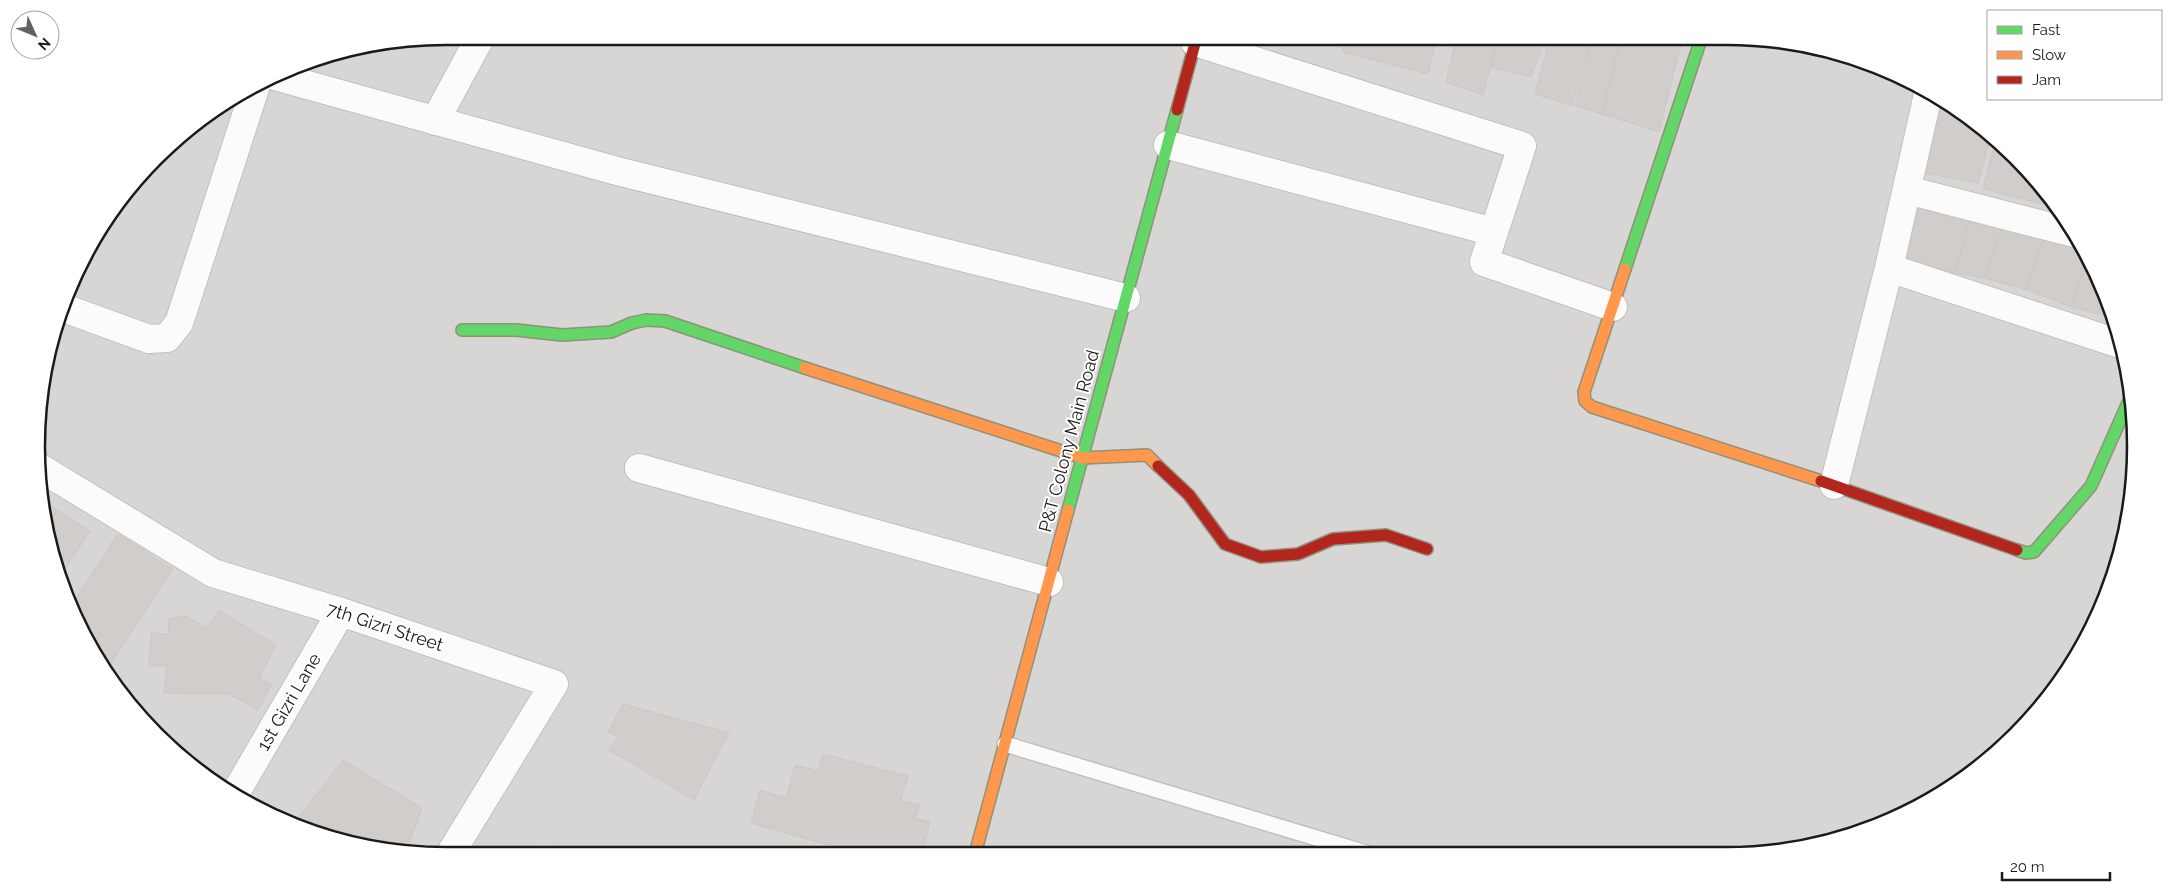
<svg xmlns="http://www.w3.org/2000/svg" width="2172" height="892" font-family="Raleway,sans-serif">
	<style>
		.residential { fill: #d8d6d4 }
		.building { fill: #d0cdca; stroke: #ccc8c4 }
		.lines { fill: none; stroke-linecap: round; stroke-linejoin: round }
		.lane-casing { stroke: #c1c0bf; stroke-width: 18 }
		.street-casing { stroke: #c1c0bf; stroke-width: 30 }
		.fast-casing { stroke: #90917c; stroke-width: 14 }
		.slow-casing { stroke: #90917c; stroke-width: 14 }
		.jam-casing { stroke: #90917c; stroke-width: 14 }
		.lane { stroke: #fcfbfb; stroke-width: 15 }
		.street { stroke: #fcfbfb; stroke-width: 28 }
		.fast { stroke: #63d668; stroke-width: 11 }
		.slow { stroke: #ff974d; stroke-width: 11 }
		.jam { stroke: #b3261e; stroke-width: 11 }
		.labels { text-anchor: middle; stroke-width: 4; stroke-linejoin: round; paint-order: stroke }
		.street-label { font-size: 18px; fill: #1a1a1a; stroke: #fff }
		.rim { fill: none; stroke: #1a1a1a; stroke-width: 2.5 }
	</style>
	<rect width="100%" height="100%" fill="#e9e7e3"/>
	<!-- residential -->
	<path class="residential" d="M446,36H1726L1857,58L1931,91L1996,138L2051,196L2093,265L2122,340L2135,419L2132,499L2114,577L2067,674L1996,754L1883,824L1780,852L446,856L315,834L197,771L105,673L68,603L44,526L40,392L58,314L91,241L176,138L241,91L314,58Z"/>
	<!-- building -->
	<path class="building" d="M1280,36H1304L1303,40Z
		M1320,36H1336L1334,44L1319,40Z
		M1346,36H1437L1428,74L1342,52Z
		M1457,36H1499L1483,95L1446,82Z
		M1499,36H1546L1531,77L1490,67Z
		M1550,36H1592L1572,106L1535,94Z
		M1593,36H1622L1602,114L1575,106Z
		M1622,36H1683L1659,132L1602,114Z
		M1935,94L1958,111L1933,101Z
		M1933,101L1958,111L1991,134L1978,183L1918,172Z
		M1996,138L2051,196L2058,208L1983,189Z
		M1911,201L1970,218L1955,273L1896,259Z
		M1970,218L2003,228L1984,278L1955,273Z
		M2003,228L2044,238L2027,290L1984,278Z
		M2044,238L2084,250L2087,254L2072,307L2027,290Z
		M2087,254L2093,265L2113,318L2072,307Z
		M43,501L90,531L60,577L44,526Z
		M118,534L173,569L105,673L70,608Z
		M219,610L276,645L259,679L272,684L258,710L229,694L164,693L167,665L149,666L151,633L168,634L169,618L186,616L206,628Z
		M623,704L729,733L694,800L609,750L618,737L608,732Z
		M823,754L908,776L901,800L920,805L915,818L930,822L922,854L862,855L751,823L760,790L786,798L795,765L818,771Z
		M343,760L422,808L407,849L315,834L294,823Z
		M544,845L564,855L538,856Z"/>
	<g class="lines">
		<defs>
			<path id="lane" d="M1005,744L1366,853"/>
			<path id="street" d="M1195,42L1522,146L1494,232
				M275,76L617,171L1126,298
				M435,121L481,36
				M1168,145L1494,232L1484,262L1613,307
				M1907,190L2074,233
				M1889,268L2123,345
				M61,307L149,339L167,338L179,323L256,85
				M639,468L1049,582
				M42,469L213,573L341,612L554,684L449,856
				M1834,485L1889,268L1929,90
				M236,792L341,612"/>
			<path id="fast" d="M1625,269L1702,36
				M462,330H516L562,335L611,332L632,323L646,320L665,321L805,368
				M1068,510L1177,110
				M2017,550L2026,553L2034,552L2091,486L2131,396"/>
			<path id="slow" d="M1625,269L1584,392L1585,401L1592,407L1821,481
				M805,368L1083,458L1147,455L1158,466
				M975,854L1068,510"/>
			<path id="jam" d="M1177,110L1197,36
				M1158,466L1189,495L1225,544L1261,557L1298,554L1333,539L1386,535L1427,549
				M1821,481L2017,550"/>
		</defs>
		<!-- lane casing -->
		<use href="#lane" class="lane-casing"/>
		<!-- street casing -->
		<use href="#street" class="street-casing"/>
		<!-- fast casing -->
		<use href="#fast" class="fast-casing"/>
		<!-- slow casing -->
		<use href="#slow" class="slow-casing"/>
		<!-- jam casing -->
		<use href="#jam" class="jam-casing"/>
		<!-- lane -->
		<use href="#lane" class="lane"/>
		<!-- street -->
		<use href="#street" class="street"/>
		<!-- fast -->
		<use href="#fast" class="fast"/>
		<!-- slow -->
		<use href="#slow" class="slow"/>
		<!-- jam -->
		<use href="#jam" class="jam"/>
	</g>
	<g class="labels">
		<!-- street labels -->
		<g class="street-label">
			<text transform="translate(1069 441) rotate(-75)" y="6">P&amp;T Colony Main Road</text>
			<text transform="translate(385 627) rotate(18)" y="6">7th Gizri Street</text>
			<text transform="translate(289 702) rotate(-60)" y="6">1st Gizri Lane</text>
		</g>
	</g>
	<!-- crop -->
	<path d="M0 0H2172V892H0ZM446 45H1726A401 401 0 0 1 2127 446V446A401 401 0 0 1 1726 847H446A401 401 0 0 1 45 446V446A401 401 0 0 1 446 45Z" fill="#fff" fill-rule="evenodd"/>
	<path class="rim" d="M446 45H1726A401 401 0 0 1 2127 446V446A401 401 0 0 1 1726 847H446A401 401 0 0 1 45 446V446A401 401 0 0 1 446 45Z"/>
	<!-- legend -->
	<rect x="1987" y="10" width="175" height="90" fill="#ffffff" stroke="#a3a3a3"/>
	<rect x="1997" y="26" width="25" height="8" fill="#63d668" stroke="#a3a3a3"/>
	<text x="2032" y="35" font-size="15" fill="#1a1a1a">Fast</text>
	<rect x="1997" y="51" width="25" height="8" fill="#ff974d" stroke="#a3a3a3"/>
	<text x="2032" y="60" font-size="15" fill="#1a1a1a">Slow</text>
	<rect x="1997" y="76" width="25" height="8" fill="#b3261e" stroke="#a3a3a3"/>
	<text x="2032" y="85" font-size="15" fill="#1a1a1a">Jam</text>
	<!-- north arrow -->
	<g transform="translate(35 35) rotate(134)"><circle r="24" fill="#ffffff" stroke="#a3a3a3"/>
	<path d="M0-4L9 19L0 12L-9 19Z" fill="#626260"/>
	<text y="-8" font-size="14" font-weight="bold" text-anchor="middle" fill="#1a1a1a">N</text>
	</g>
	<!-- scale -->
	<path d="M2002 872v8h108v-8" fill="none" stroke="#1a1a1a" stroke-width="2.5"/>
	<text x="2010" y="872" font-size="15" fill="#1a1a1a" stroke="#ffffff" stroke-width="4" paint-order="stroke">20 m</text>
</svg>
